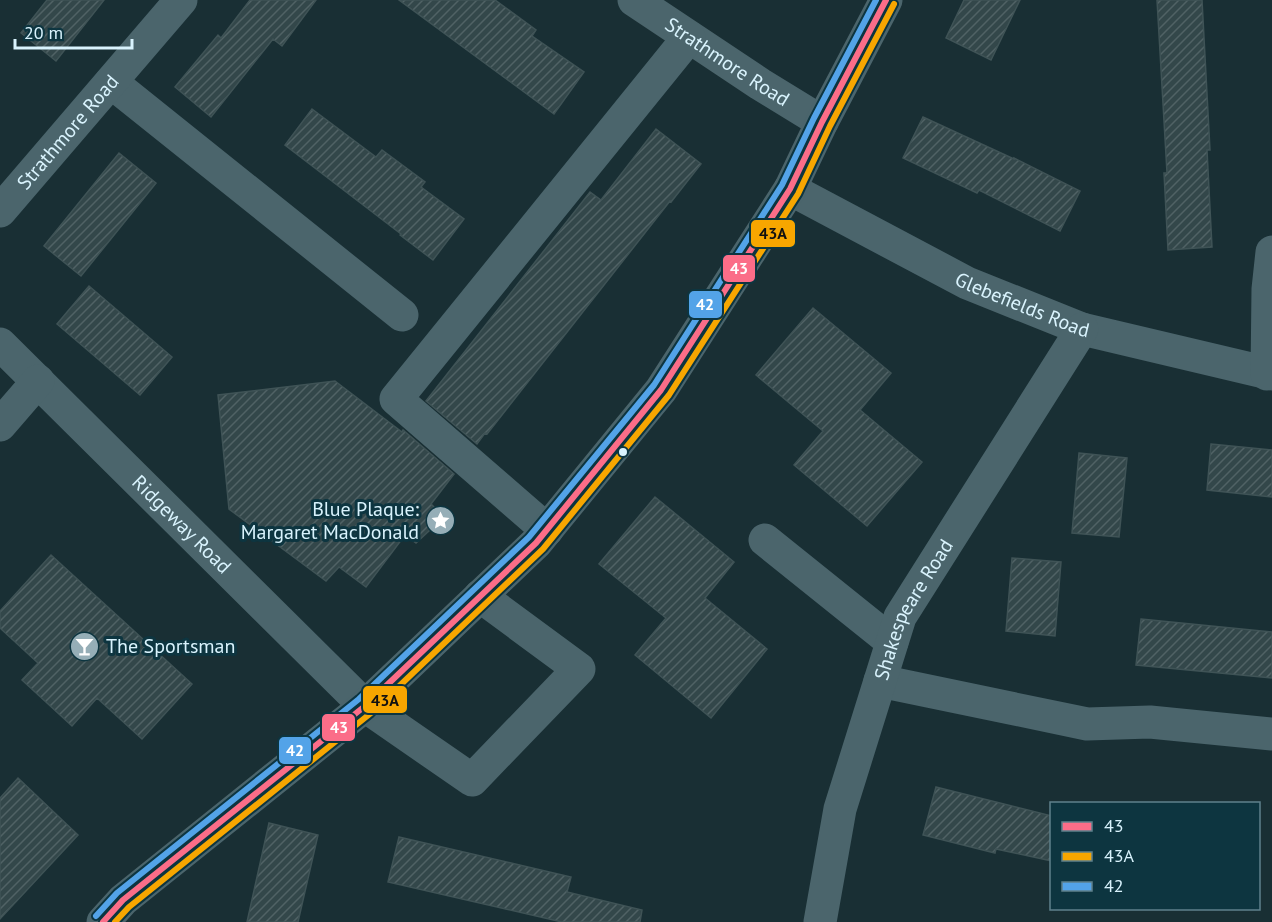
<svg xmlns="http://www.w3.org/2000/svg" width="1272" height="922" font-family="'PT Sans',sans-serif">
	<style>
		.building { fill: url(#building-hatch); stroke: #3f5356; stroke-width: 1.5 }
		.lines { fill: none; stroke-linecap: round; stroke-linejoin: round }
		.minor { stroke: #4b656c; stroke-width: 33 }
		.bus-1-casing { stroke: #0d3540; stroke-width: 10 }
		.bus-2-casing { stroke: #0d3540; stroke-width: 10 }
		.bus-3-casing { stroke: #0d3540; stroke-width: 10 }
		.bus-1 { stroke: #fb6d88; stroke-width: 6 }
		.bus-2 { stroke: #f7a600; stroke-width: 6 }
		.bus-3 { stroke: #53a3e8; stroke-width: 6 }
		.bus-dot { fill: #d9f3fd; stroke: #0d3540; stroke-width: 2 }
		.labels { text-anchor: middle; stroke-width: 6; stroke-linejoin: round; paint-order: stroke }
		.street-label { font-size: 20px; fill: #d9f3fd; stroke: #0d3540 }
		.poi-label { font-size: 20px; fill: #d9f3fd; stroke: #0d3540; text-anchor: end }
		.line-badge { stroke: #0d3540; stroke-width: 2 }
		.badge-label { font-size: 16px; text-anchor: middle; font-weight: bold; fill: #fff }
		.pale-badge-label { font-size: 16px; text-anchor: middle; font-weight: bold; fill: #111 }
	</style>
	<defs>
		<pattern id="building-hatch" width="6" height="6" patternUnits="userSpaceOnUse" patternTransform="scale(1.5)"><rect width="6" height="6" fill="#33474a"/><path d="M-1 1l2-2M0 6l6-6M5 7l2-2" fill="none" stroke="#506265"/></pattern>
	</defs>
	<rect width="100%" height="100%" fill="#192f34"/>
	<!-- building -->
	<path class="building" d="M47,0H104L56,61L21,33Z
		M250,0H316L282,46L273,39L211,117L175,87L218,35L221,38Z
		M399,0H495L536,30L532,36L584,72L554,114Z
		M964,0H1020L991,60L946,38Z
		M1157,0H1202L1210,150H1207L1212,247L1168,250L1164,173H1167Z
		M312,109L376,157L382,150L425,182L421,187L464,219L433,260L400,235L401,234L285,145Z
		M923,117L1014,159V158L1080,191L1060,231L979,190L977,193L903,158Z
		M656,129L701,164L671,202L670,201L487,434L485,433L477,444L426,401L590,192L601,200Z
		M119,153L156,183L81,276L44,246Z
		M89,286L172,357L140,395L57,324Z
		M813,308L891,373L860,410L922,462L867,526L794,465L823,431L756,375Z
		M335,381L402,432L403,430L454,474L431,504L444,517L416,543L405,535L366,587L339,567L326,581L229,509L218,395Z
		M1211,444L1272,450V497L1207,490Z
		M1079,453L1127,458L1119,537L1072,533Z
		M655,497L734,562L705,598L767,649L711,718L635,655L666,618L599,564Z
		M51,555L192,684L142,739L97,698L72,726L22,680L38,663L0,628V611Z
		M1012,558L1061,562L1055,636L1006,631Z
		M1141,619L1272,632V678L1136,665Z
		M18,778L78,835L0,919V798Z
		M936,787L1052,816V861L996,849L995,853L923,835Z
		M269,823L318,835L298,922H247Z
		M399,837L571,877L567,892L642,910L640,922H562L388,882Z"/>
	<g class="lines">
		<!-- minor -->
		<g class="minor">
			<path id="s1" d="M634,0L760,84L822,122"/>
			<path d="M111,82L402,315"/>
			<path id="s2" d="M790,189L967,283L1082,329L1272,374"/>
			<path id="s3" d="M0,211L181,0"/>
			<path id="s4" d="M0,344L365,706L472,780L579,669L480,596"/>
			<path d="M1267,374L1268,289L1272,252"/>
			<path d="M0,425L38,381"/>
			<path d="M547,530L396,399L689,37"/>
			<path d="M765,540L892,642"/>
			<path d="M880,681L1087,724L1150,722L1272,734"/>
			<path d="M103,922L123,900L365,706L536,543L661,390L790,189L822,122L886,0"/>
			<path id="s5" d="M820,922L840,809L900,617L1082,329"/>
		</g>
		<defs>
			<path id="bus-1" d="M103,922L123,900L365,706L536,543L661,390L790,189L822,122L886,0"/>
			<path id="bus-2" d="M115,922L129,907L371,713L543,549L669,395L798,194L830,126L894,4"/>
			<path id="bus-3" d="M96,916L117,893L359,699L529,537L654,385L782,185L814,118L876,0"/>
		</defs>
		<!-- bus-1 casing -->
		<use href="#bus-1" class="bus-1-casing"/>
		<!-- bus-2 casing -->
		<use href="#bus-2" class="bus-2-casing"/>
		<!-- bus-3 casing -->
		<use href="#bus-3" class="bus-3-casing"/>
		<!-- bus-1 -->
		<use href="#bus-1" class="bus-1"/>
		<!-- bus-2 -->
		<use href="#bus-2" class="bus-2"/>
		<!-- bus-3 -->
		<use href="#bus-3" class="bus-3"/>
	</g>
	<!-- icons -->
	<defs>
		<symbol id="sight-disc" viewBox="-11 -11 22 22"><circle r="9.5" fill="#96aeb7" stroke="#0d3540"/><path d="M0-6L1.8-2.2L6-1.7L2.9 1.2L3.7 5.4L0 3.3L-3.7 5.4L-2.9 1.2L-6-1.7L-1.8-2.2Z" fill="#fff"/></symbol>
		<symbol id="bar-disc" viewBox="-11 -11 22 22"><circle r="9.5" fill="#96aeb7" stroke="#0d3540"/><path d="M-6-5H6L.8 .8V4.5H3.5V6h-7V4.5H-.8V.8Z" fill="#fff"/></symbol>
	</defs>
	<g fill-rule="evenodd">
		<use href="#sight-disc" x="424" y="504" width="33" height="33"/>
		<use href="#bar-disc" x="68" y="630" width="33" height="33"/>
	</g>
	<!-- markers -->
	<circle class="bus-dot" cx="623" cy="452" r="5"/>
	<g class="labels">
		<!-- street labels -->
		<g class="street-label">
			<text dy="7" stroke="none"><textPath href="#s1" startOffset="112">Strathmore Road</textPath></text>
			<text dy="7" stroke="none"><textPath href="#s3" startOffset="104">Strathmore Road</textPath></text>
			<text dy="7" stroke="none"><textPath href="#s2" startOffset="260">Glebefields Road</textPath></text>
			<text dy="7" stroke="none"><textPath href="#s4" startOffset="256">Ridgeway Road</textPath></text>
			<text dy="7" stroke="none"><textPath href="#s5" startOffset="328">Shakespeare Road</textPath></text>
		</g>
		<!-- poi labels -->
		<g class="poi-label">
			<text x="419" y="516">Blue Plaque:<tspan x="419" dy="23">Margaret MacDonald</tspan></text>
			<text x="106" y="653" text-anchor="start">The Sportsman</text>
		</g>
	</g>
	<g class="line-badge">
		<rect x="750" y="219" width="46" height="29" rx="6" fill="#f7a600"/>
		<rect x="722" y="254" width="34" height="29" rx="6" fill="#fb6d88"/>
		<rect x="688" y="290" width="35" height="29" rx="6" fill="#53a3e8"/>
		<rect x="362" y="685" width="46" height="29" rx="6" fill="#f7a600"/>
		<rect x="321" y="713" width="35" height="29" rx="6" fill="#fb6d88"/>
		<rect x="278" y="736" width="34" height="29" rx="6" fill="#53a3e8"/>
	</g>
	<g class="badge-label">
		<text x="739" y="274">43</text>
		<text x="705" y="310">42</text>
		<text x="339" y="733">43</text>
		<text x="295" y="756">42</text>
	</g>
	<g class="pale-badge-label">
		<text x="773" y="239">43A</text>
		<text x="385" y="706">43A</text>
	</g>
	<!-- legend -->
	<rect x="1050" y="802" width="210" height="108" fill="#0d3540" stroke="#5f818c" stroke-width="1.5"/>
	<rect x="1062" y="822" width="30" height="9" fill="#fb6d88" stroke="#5f818c" stroke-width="1.5"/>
	<text x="1104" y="832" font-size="18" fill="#d9f3fd">43</text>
	<rect x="1062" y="852" width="30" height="9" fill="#f7a600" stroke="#5f818c" stroke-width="1.5"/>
	<text x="1104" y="862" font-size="18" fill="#d9f3fd">43A</text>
	<rect x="1062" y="882" width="30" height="9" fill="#53a3e8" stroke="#5f818c" stroke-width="1.5"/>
	<text x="1104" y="892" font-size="18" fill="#d9f3fd">42</text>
	<!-- scale -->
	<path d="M15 39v9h117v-9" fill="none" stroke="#d9f3fd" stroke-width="3"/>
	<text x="24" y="39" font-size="18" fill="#d9f3fd" stroke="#0d3540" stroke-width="4.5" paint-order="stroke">20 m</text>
</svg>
